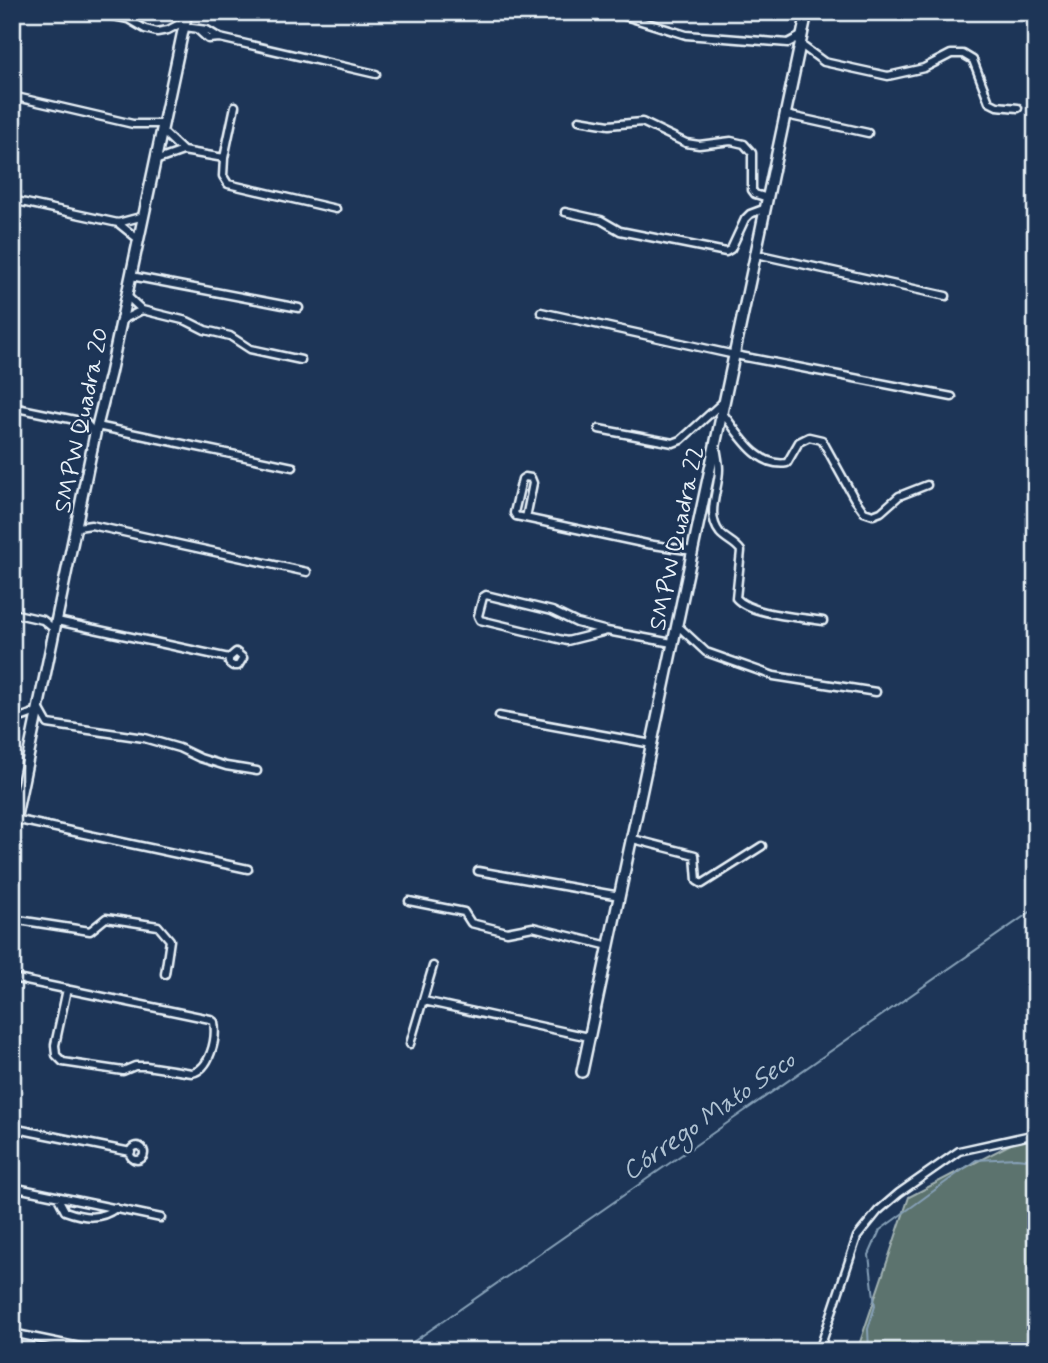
<svg xmlns="http://www.w3.org/2000/svg" width="1048" height="1363" font-family="Mynerve,sans-serif">
	<style>
		.green { fill: #5c736e; stroke: #a2b2b3; stroke-width: 2 }
		.lines { fill: none; stroke-linecap: round; stroke-linejoin: round }
		.stream { stroke: #86a0b7; stroke-width: 2 }
		.street-casing { stroke: #e8f1f8; stroke-width: 11 }
		.secondary-casing { stroke: #e8f1f8; stroke-width: 14 }
		.street { stroke: #1d3557; stroke-width: 6 }
		.secondary { stroke: #1d3557; stroke-width: 9 }
		.labels { text-anchor: middle; stroke-width: 5; stroke-linejoin: round; paint-order: stroke }
		.street-label { font-size: 24px; fill: #e8f1f8; stroke: #1d3557 }
		.water-label { font-size: 26px; font-style: italic; fill: #afc2d2; stroke: #1d3557 }
	</style>
	<rect width="100%" height="100%" fill="#1d3557"/>
	<filter id="ink" filterUnits="userSpaceOnUse"><feTurbulence type="fractalNoise" baseFrequency=".0143" numOctaves="2"/><feDisplacementMap in="SourceGraphic" scale="14" xChannelSelector="R" yChannelSelector="G"/><feConvolveMatrix kernelMatrix="1 2 1 2 8 2 1 2 1" color-interpolation-filters="sRGB"/></filter>
	<g filter="url(#ink)">
		<!-- green -->
		<path class="green" d="M1036,1131V1351H857L909,1197Z"/>
		<g class="lines">
			<!-- stream -->
			<path class="stream" d="M400,1351L1036,908
				M869,1351L868,1329L875,1306L869,1255L880,1230L976,1160L1016,1158L1036,1160"/>
			<defs>
				<path id="street" d="M95,12L128,19L145,29L157,32L168,30L185,21
					M612,12L686,35L788,43L803,35
					M184,27L207,30L220,38
					M197,29L208,39L220,38L376,74
					M801,45L824,62L888,76L924,68L951,54H963L973,60L989,102L997,106L1018,108
					M12,96L133,124H163
					M786,115L868,133
					M579,120L609,125L642,122L686,143L699,145L731,141L744,144L752,153V190L755,194L768,198
					M162,131L183,151
					M224,158L235,106
					M155,161L183,151L224,158L223,176L228,184L336,209
					M12,200L118,223L144,216
					M565,212L601,220L620,231L726,252L731,249L745,219L750,214L766,208
					M118,223L139,240
					M756,254L946,296
					M131,276L299,308
					M127,296L142,310L187,321L205,330L230,336L250,349L301,360
					M541,312L735,355L952,397
					M122,320L142,310
					M12,407L85,422L95,434
					M721,411C738,432 756,468 787,463L799,442L809,437L822,440L854,498L864,512L873,515L881,512L899,496L927,485
					M97,426L293,467
					M599,429L673,443L681,440L723,402
					M716,447C717,454 719,462 719,469C719,490 705,514 720,533C726,540 736,543 741,551L736,598C751,615 800,617 823,621
					M526,518L533,483L531,478L525,477L522,479L514,513L516,516L647,544L693,551
					M78,527L91,525L307,572
					M12,613L43,620L55,630
					M57,621L229,658L236,652L243,658L238,666H233L229,663V658
					M677,625L706,652L774,676L876,692
					M607,631L567,641L480,620L478,616L483,597L486,595L552,611L577,623L607,631L672,643
					M39,708L48,724L144,738L179,748L200,758L226,766L257,771
					M12,715L23,717L39,711
					M499,716L652,744
					M14,819L248,869
					M633,839L695,855L697,881L702,884L762,846
					M478,871L620,896
					M409,901L464,912L471,923L507,932L533,927L609,946
					M12,919L90,931L106,918L158,926L170,940L165,974
					M12,978L210,1019L214,1022C217,1039 210,1069 192,1073L146,1066H135L123,1071L63,1062L56,1055L55,1045L67,989
					M424,1001L589,1037
					M410,1044L433,966
					M12,1128L131,1152
					M130 1153a7 7 0 1 1 14 0a7 7 0 1 1-14 0Z
					M12,1187L161,1218
					M57,1196L65,1211C84,1218 100,1220 116,1208
					M12,1333L99,1351
					M819,1351L857,1237L878,1211L899,1193L959,1151L1036,1134"/>
				<path id="secondary" d="M12,835L95,434L110,374L187,12
					M582,1072L807,12"/>
			</defs>
			<!-- street casing -->
			<use href="#street" class="street-casing"/>
			<!-- secondary casing -->
			<use href="#secondary" class="secondary-casing"/>
			<!-- street -->
			<use href="#street" class="street"/>
			<!-- secondary -->
			<use href="#secondary" class="secondary"/>
		</g>
	</g>
	<g class="labels">
		<!-- street labels -->
		<g class="street-label">
			<text transform="translate(81 420) rotate(-78)" y="8">SMPW Quadra 20</text>
			<text transform="translate(676 538) rotate(-78)" y="8">SMPW Quadra 22</text>
		</g>
		<!-- water labels -->
		<g class="water-label">
			<text transform="translate(708 1115) rotate(-35)" y="9">Córrego Mato Seco</text>
		</g>
	</g>
	<!-- margin -->
	<rect width="1048" height="1363" fill="none" stroke="#1d3557" stroke-width="42"/>
	<rect x="21" y="21" width="1006" height="1321" fill="none" stroke="#e8f1f8" stroke-width="2.5" filter="url(#ink)"/>
</svg>
